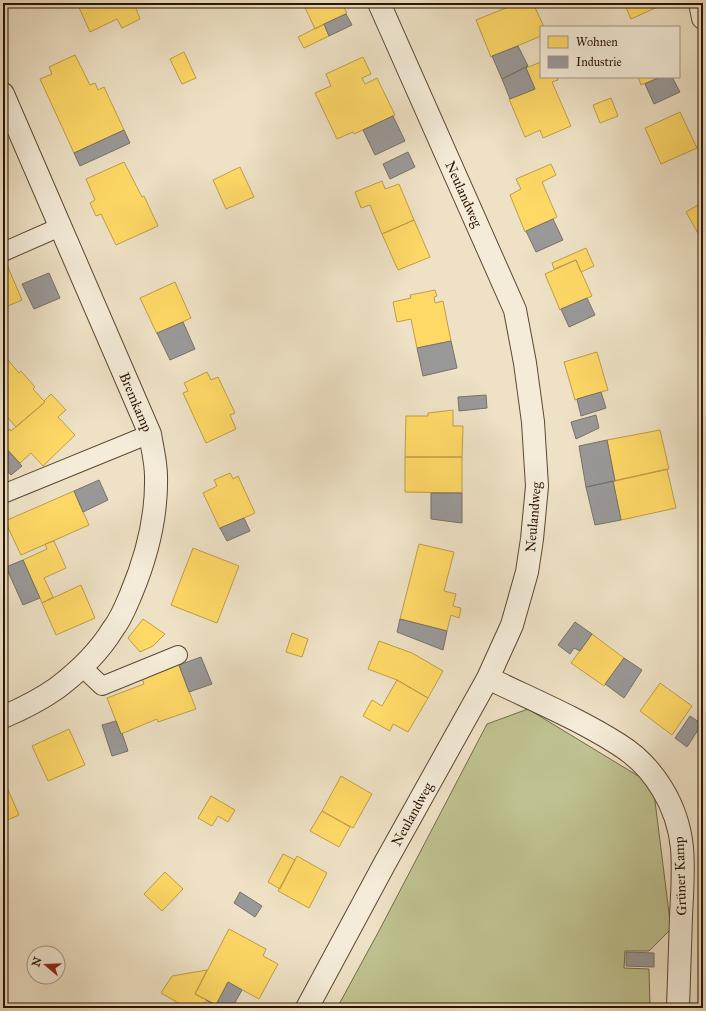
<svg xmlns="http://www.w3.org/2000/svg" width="706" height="1011" font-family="'IM FELL Great Primer',serif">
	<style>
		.green { fill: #bfc190; stroke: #756a48 }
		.homes { fill: #ffd966; stroke: #bf9e47 }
		.industry { fill: #999; stroke: #78716b }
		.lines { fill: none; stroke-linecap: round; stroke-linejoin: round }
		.service-casing { stroke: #5c4731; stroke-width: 20 }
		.minor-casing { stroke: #5c4731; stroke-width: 24 }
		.service { stroke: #f4ecd9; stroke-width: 18 }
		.minor { stroke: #f4ecd9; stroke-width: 22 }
		.labels { text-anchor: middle; stroke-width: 4; stroke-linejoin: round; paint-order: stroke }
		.street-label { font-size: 14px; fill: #2b1400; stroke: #f4ecd9 }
	</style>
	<rect width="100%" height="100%" fill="#eee1c5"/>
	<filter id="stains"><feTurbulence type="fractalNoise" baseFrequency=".005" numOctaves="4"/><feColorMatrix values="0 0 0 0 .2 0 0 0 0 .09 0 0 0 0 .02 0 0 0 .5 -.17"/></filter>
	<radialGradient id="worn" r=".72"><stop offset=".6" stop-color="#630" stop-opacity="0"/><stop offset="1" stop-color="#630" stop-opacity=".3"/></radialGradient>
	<!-- green -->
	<path class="green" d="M528,709L653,785L671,929L649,951H625L624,968L649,969L650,1008H594L575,1005L572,1008H337L380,929L487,724Z"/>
	<!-- homes -->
	<path class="homes" d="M77,3H134L140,19L122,28L117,19L90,32Z
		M303,3H342L347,13L315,29Z
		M507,3H533L544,27H541V36L491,57L476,20L508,7Z
		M624,3H663L664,4L631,19Z
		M324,24L329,36L304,48L298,37Z
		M184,52L196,78L182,84L170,59Z
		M75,55L90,85L95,83L98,90L104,87L124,130L74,153L40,79L52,74L49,67Z
		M363,57L371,74L362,78L365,84L377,78L395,115L354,134L353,132L337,139L315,93L331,86L326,74Z
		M541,62V77H557L558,80L552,82L571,126L543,138L540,130L525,137L509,99L535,89L526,68Z
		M638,77H660L641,85Z
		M611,98L618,116L600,123L593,105Z
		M680,112L697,148L661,164L645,128Z
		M124,162L142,197L144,196L158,226L116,245L101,214L96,216L90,203L95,200L86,179Z
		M551,164L556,175L542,182L557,217L525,232L510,195L521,189L516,179Z
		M240,167L254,197L226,209L213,180Z
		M382,181L385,189L399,184L414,220L382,234L370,205L361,208L355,192Z
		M703,202V242L686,212Z
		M414,220L430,257L398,270L382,234Z
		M586,248L594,266L581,272L576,260L554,269L552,263Z
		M576,260L592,296L560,310L545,274Z
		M7,265L22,300L3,308V267Z
		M175,282L191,318L157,334L140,298Z
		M435,290L437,296L434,297L435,303L443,301L451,341L417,348L411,319L397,322L393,302L411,298L410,295Z
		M597,352L608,390L575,400L564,362Z
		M3,354L19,373L21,371L35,387L33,389L45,402L16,427L3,412Z
		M207,372L211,380L218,377L235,413L230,415L236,429L206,443L183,393L188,391L184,383Z
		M51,394L66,410L58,417L75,435L43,466L31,453L20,463L3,445V434L10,429L11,431L45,402L44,401Z
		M453,410V426H463L462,457H405L406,416H428V413Z
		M660,430L669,469L615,481L607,440Z
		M405,457H462V493L405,492Z
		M667,469L676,508L621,520L613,481Z
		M230,473L233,479L238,476L255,513L220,529L203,493L217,486L214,480Z
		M74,491L89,525L21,555L5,521Z
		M54,541L66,568L44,578L53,597L42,603L23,560L47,549L45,544Z
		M419,544L454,552L444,591L456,594L453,606L461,608L459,618L451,615L447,631L400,619Z
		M193,548L239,566L217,623L171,605Z
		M81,585L95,618L56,635L42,603Z
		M143,619L165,634L153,646L140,652L128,638Z
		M292,633L308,639L302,657L286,652Z
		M592,634L624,658L604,686L571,663Z
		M379,641L412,653L443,671L428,698L397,680L368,669Z
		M178,663L196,709L158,722L157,719L121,734L107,698L144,684L141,676Z
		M397,680L428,698L408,732L393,724L390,731L363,716L372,700L382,706Z
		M660,683L692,706L672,735L640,711Z
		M69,729L85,765L48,781L32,746Z
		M341,776L372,794L353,828L322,811Z
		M3,778L19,815L3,822Z
		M211,796L235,810L228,822L218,816L212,826L198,818Z
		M322,811L350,827L339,847L310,831Z
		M283,854L295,860L280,889L268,882Z
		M297,856L327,873L309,908L278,891Z
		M165,872L183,889L162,911L144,894Z
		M229,929L266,949L263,956L278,964L259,999L228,982L216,1005L195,994Z
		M207,970L195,994L207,1000L202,1008H187L161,993L172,976Z"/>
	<!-- industry -->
	<path class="industry" d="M346,14L352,25L329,36L324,24Z
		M518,46L528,66L502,79L492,56Z
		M528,66L526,68L535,89L510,99L502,79Z
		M660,77H672L680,92L654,104L645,84Z
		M393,116L405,141L375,155L363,130Z
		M124,130L130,143L80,166L74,153Z
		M408,152L415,167L390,179L383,164Z
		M553,219L563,240L536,252L526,231Z
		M49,273L60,298L34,309L22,284Z
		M587,298L595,315L569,327L561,309Z
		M183,322L195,349L170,360L157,333Z
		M451,341L457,368L423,376L417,348Z
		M601,392L606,408L581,416L577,399Z
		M486,395L487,408L459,411L458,397Z
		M596,415L599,428L576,439L571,422Z
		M607,440L615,481L586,487L579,446Z
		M3,445L22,466L11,475L5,469L3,471Z
		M99,480L108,500L83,512L74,491Z
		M613,481L621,520L595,525L586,487Z
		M431,493H462V523L431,519Z
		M244,518L250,531L227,541L220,528Z
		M23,560L40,598L23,605L6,567Z
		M400,619L447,631L443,650L397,632Z
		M575,622L592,634L580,651L574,648L570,654L558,645Z
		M201,657L212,684L189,692L179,665Z
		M624,658L642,670L624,698L605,684Z
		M690,716L702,724L687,747L675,738Z
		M116,721L121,734L122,733L128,751L112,756L102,725Z
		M240,892L262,906L255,917L234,903Z
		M626,952L654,953V967L626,966Z
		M228,982L242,990L232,1008H220L206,1000L216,1005Z"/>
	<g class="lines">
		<defs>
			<path id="service" d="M3,252L60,227
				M3,494L150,434
				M82,667L102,686L178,655"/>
			<path id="minor" d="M700,3L703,18
				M3,94L150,434C152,447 156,462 156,476C157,517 147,556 131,594C126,606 121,619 113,629C99,652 78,672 57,688C40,700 22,709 3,717
				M488,678C531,699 577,718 618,744C654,766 678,806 682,848C684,871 682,894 681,917C680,948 679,978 678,1008
				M307,1008L385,863L488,678L512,625L527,572L532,539L537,486L533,422L525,363L515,310L379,3"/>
		</defs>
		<!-- service casing -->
		<use href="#service" class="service-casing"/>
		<!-- minor casing -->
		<use href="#minor" class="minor-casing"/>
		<!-- service -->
		<use href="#service" class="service"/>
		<!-- minor -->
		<use href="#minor" class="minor"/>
	</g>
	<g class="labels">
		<!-- street labels -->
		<g class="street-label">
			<text transform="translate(464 194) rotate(66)" y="5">Neulandweg</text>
			<text transform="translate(136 402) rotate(67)" y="5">Bremkamp</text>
			<text transform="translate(533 517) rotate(-85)" y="5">Neulandweg</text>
			<text transform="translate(412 814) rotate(-61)" y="5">Neulandweg</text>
			<text transform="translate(680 876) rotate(-92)" y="5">Grüner Kamp</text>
		</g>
	</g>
	<!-- margin -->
	<rect width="706" height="1011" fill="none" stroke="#eee1c5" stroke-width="16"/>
	<rect x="4" y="4" width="698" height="1003" fill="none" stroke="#2b1400" stroke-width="2"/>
	<rect x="8" y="8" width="690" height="995" fill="none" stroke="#2b1400"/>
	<!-- legend -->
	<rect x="540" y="26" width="140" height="52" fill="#f4ecd9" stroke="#a49682"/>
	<rect x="548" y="36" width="20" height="12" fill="#ffd966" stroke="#a49682"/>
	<text x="576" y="46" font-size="12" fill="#2b1400">Wohnen</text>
	<rect x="548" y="56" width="20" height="12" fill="#999999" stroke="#a49682"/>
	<text x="576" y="66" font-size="12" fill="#2b1400">Industrie</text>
	<!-- north arrow -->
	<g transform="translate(46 965) rotate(289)"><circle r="19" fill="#f4ecd9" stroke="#a49682"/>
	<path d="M0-3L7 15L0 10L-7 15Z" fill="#8f2418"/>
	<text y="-6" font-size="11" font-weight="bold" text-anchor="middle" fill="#2b1400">N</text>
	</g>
	<rect width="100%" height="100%" filter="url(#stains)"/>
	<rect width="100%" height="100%" fill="url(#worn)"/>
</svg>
